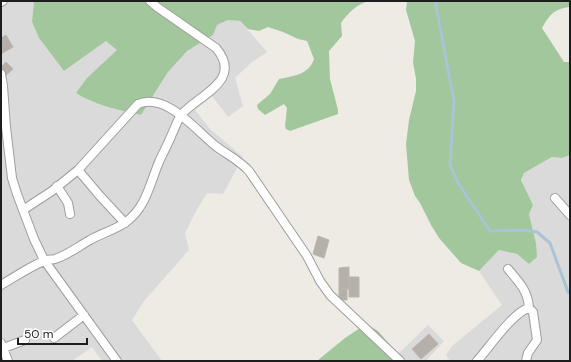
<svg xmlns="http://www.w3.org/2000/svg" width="571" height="362" font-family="'DM Sans',sans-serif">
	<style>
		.residential { fill: #dbdada }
		.forest { fill: #a3c79d }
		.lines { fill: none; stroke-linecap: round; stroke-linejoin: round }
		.stream { stroke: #a9c4d5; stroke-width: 3 }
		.building { fill: #b5b1aa; stroke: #bcb4a8 }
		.minor-casing { stroke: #9e9e9e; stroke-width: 10 }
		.minor { stroke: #fff; stroke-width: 8 }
	</style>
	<rect width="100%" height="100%" fill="#edebe4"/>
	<!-- residential -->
	<path class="residential" d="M1,1H34L32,22L39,38L64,71L107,40L118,50L87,78L113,108L141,115L168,72L187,50L212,35L217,25L228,20L240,21L267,52L252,62L235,78L243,106L228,117L212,96L195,110L210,129L243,157L223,194L207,193L197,209L185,233L189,250L144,301L132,320L162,361H102L92,347L72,361H1Z
		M570,155V361H450L446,355L452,346L502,305L479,271L499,250L517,254L529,264L536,243L529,214L533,205L521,180L524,173L552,157L562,158Z
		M428,325L444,341L426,361H391Z"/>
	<!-- forest -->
	<path class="forest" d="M34,1H368C356,5 348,13 341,23L342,36L329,51L330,79L338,110V114L290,131L286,129L285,126L287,108L284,104L265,115L258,109L257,105L270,94L279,79C293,76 309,75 314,59L307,41L298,39L283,32L268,27L259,31L248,29L240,21L228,20L217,25L213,35L187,51L168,72L141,115C119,110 95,105 76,93L87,78L117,50L106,41L64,71L39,38L32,22Z
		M407,1H570V7C555,8 549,15 542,28L564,62H570V155L562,158L552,157L524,173L521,180L533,205L529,214L536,243L537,257L529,264L517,254L499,250L479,271L461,263L439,238L431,225L420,203L415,196L409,180L406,144L409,120L416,91V79L413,62L415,41L406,10Z
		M366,324L378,331L398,354L391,361H317L345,338Z"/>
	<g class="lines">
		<!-- stream -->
		<path class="stream" d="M435,1L454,101L450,165L458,183L490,231L525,230L537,232L550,243L568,292L570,293"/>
	</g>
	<!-- building -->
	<path class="building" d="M6,35L13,47L1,54V38Z
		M6,62L13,69L2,79L1,67Z
		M318,236L329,240L324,258L313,254Z
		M349,267V289H339V268Z
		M349,277H359V297H349Z
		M339,289H347V300H339Z
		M429,334L438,344L421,359L412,349Z"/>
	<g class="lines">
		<defs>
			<path id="minor" d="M1,2L3,1
				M1,74L3,86L6,127L12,178L17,194L34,239L44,260L117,361
				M78,170L100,196L125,223
				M57,186L68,203L70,214
				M555,198L570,215
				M23,210L52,191L78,170L138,104C167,92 197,132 217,147C228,155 240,161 249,171L307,256L320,281L330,295L400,361
				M508,269C519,282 528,291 529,308L533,312L537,340L528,353L526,361
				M1,285C15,277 29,267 44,261C47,259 52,260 55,259C68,255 79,246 90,240C102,233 115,230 126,222C146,208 150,183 159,162C163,153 168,144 172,134C175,128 177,121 181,115C198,95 244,81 216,48L157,7L150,1
				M54,338L84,315
				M1,343L8,361
				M1,349L25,340
				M477,361C488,349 514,311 529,308"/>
		</defs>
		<!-- minor casing -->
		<use href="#minor" class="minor-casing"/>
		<!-- minor -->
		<use href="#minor" class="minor"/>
	</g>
	<!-- border -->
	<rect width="571" height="362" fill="none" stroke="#1d1d1d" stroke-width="4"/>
	<!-- scale -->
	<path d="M18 338v6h69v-6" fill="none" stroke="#1d1d1d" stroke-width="2"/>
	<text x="24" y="338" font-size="12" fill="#1d1d1d" stroke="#ffffff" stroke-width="3" paint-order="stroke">50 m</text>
</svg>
